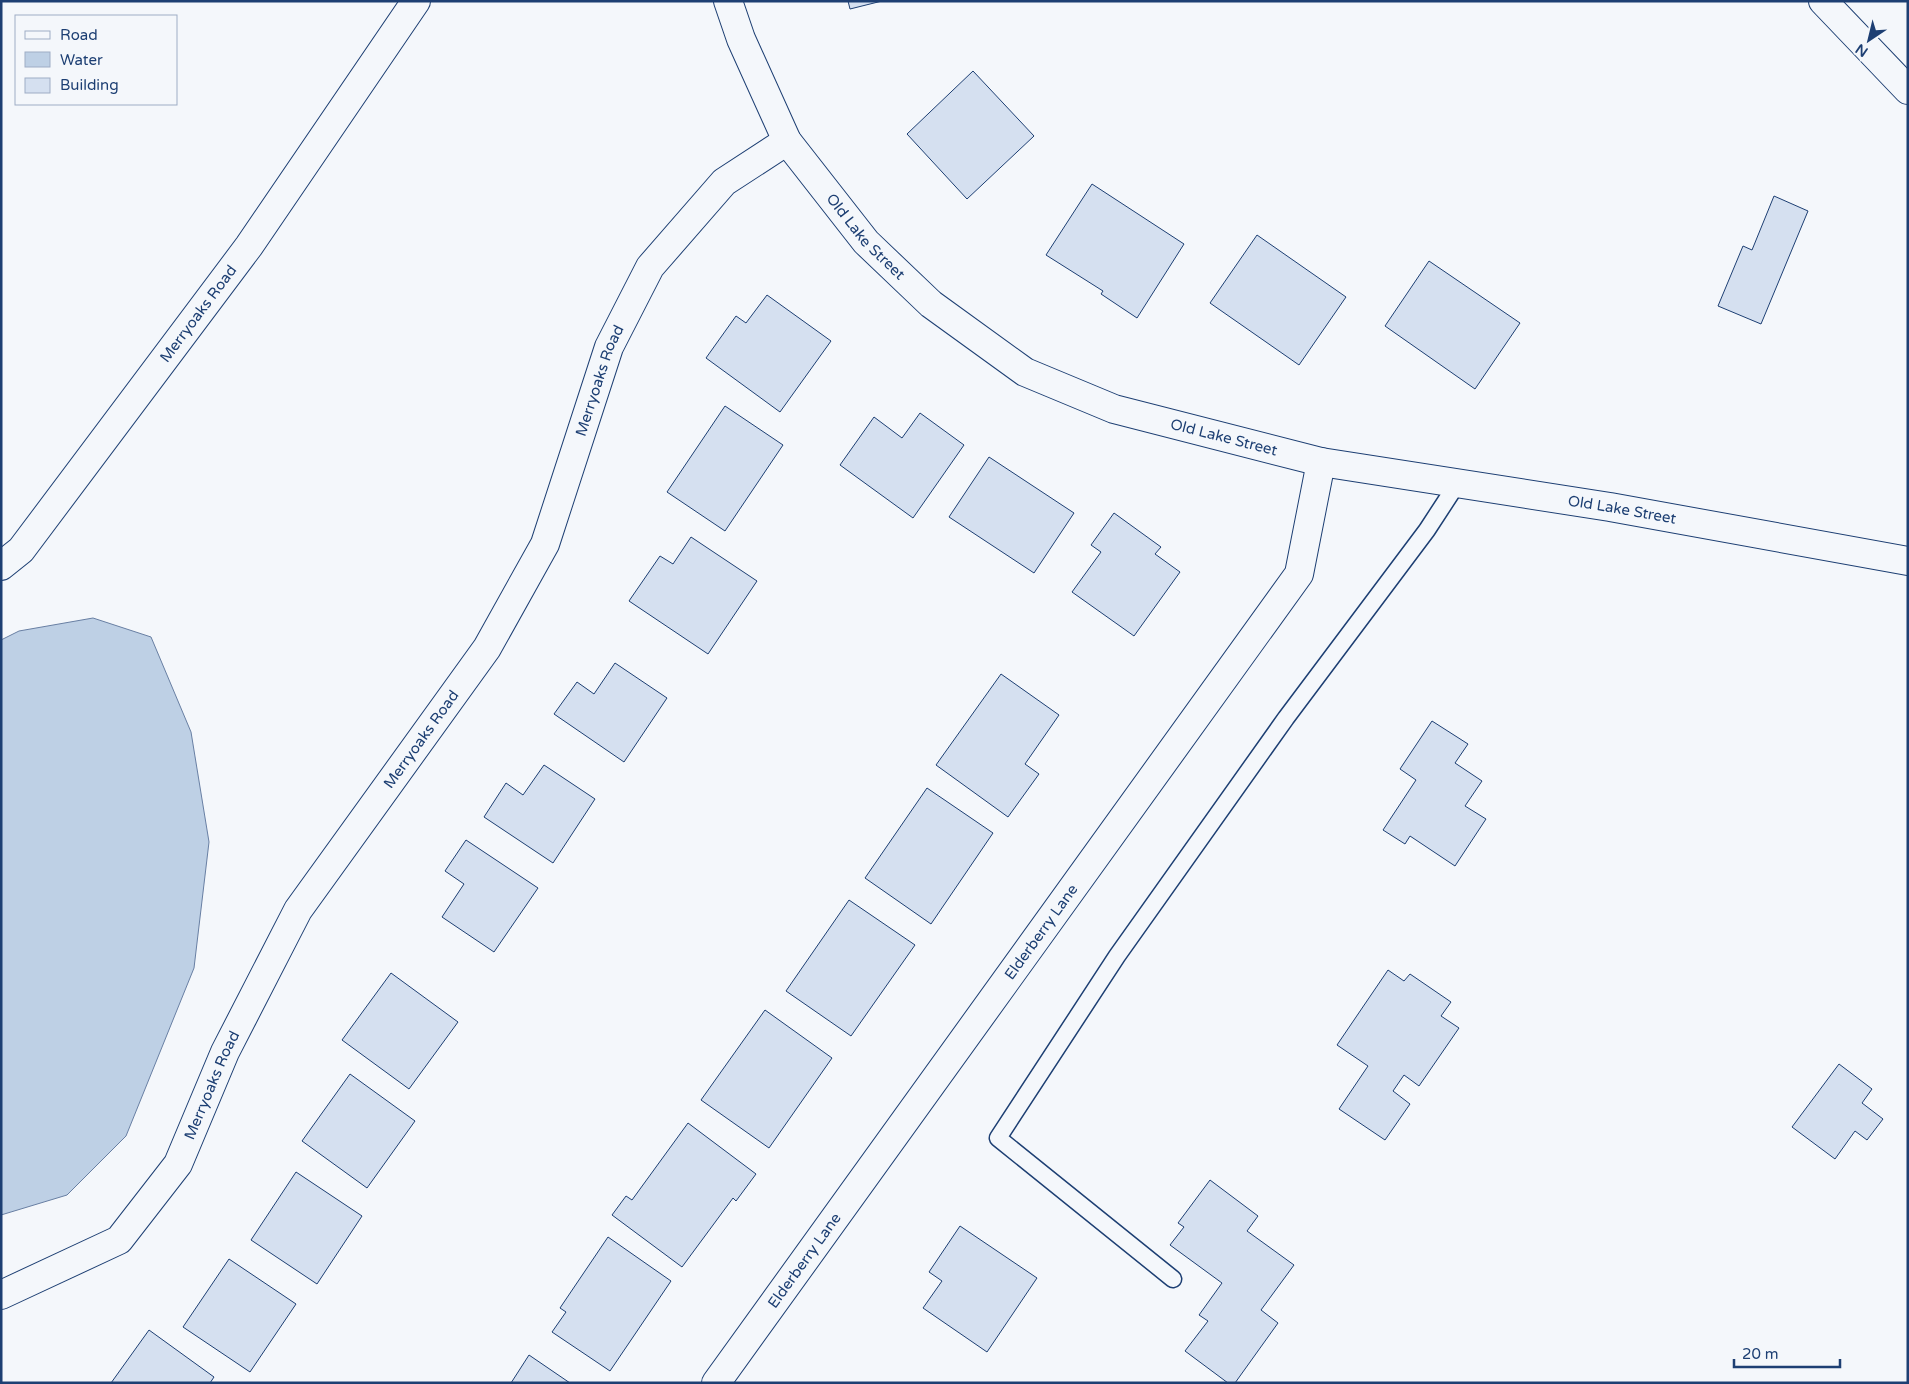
<svg xmlns="http://www.w3.org/2000/svg" width="1909" height="1384" font-family="'Varela Round',sans-serif">
	<style>
		.water { fill: #bed0e5; stroke: #687fa3 }
		.building { fill: #d5e0f0; stroke: #1d3f73 }
		.lines { fill: none; stroke-linecap: round; stroke-linejoin: round }
		.lane-casing { stroke: #1d3f73; stroke-width: 19 }
		.street-casing { stroke: #1d3f73; stroke-width: 30 }
		.highway-casing { stroke: #1d3f73; stroke-width: 30 }
		.lane { stroke: #f4f7fb; stroke-width: 16 }
		.street { stroke: #f4f7fb; stroke-width: 28 }
		.highway { stroke: #f4f7fb; stroke-width: 28 }
		.labels { text-anchor: middle; stroke-width: 4; stroke-linejoin: round; paint-order: stroke }
		.street-label { font-size: 15px; fill: #1d3f73; stroke: #f4f7fb }
	</style>
	<rect width="100%" height="100%" fill="#f4f7fb"/>
	<!-- water -->
	<path class="water" d="M93,618L151,637L191,732L209,842L194,968L126,1136L67,1195L1,1215V640L19,631Z"/>
	<!-- building -->
	<path class="building" d="M848,1H882L850,9Z
		M973,71L1034,136L967,199L907,134Z
		M1092,184L1184,244L1137,318L1101,294L1103,291L1046,255Z
		M1774,196L1808,211L1761,324L1718,306L1743,246L1752,250Z
		M1257,235L1346,297L1299,365L1210,303Z
		M1429,261L1520,323L1475,389L1385,326Z
		M767,295L831,341L780,412L706,358L736,316L746,323Z
		M725,406L783,445L725,531L667,492Z
		M920,413L964,445L913,518L840,465L874,417L902,438Z
		M989,457L1074,513L1034,573L949,517Z
		M1114,513L1161,547L1155,554L1180,572L1134,636L1072,592L1101,552L1091,545Z
		M691,537L757,581L708,654L629,601L660,556L673,564Z
		M615,663L667,698L624,762L554,714L577,682L594,694Z
		M1001,674L1059,715L1025,764L1039,774L1008,817L936,765Z
		M1432,721L1468,744L1455,763L1482,781L1465,806L1486,819L1455,866L1410,836L1405,844L1383,830L1416,780L1400,769Z
		M544,765L595,799L553,863L484,817L506,783L523,795Z
		M927,788L993,833L931,924L865,878Z
		M466,840L538,888L494,952L442,917L464,884L445,871Z
		M849,900L915,945L851,1036L786,991Z
		M1388,970L1404,981L1410,974L1451,1002L1441,1016L1459,1028L1419,1086L1404,1075L1393,1091L1410,1104L1385,1140L1339,1109L1368,1066L1337,1045Z
		M391,973L458,1022L409,1089L342,1040Z
		M765,1010L832,1058L769,1148L701,1100Z
		M1839,1064L1872,1089L1862,1103L1883,1119L1867,1140L1855,1131L1835,1159L1792,1127Z
		M350,1074L415,1121L367,1188L302,1141Z
		M688,1123L756,1174L736,1201L733,1198L682,1267L612,1215L626,1196L632,1200Z
		M296,1172L362,1216L317,1284L251,1240Z
		M1210,1180L1258,1216L1247,1231L1294,1265L1261,1310L1278,1323L1235,1383H1228L1185,1351L1208,1321L1199,1315L1222,1283L1170,1245L1184,1227L1178,1223Z
		M960,1226L1037,1278L987,1352L923,1308L942,1281L929,1272Z
		M608,1237L671,1281L610,1371L552,1332L566,1312L560,1308Z
		M229,1259L296,1304L250,1372L183,1327Z
		M149,1330L214,1377L210,1383H111Z
		M529,1355L570,1383H511Z"/>
	<g class="lines">
		<defs>
			<path id="lane" d="M1173,1279L998,1138L1117,956L1286,718L1427,530L1457,484"/>
			<g id="street">
				<path id="s1" d="M728,1L741,39L787,141L866,242L931,304L1025,372L1114,409L1321,462L1610,507L1908,561"/>
				<path id="s2" d="M1,566L21,550L249,246L416,1"/>
				<path id="s3" d="M1,1295L119,1240L178,1164L225,1052L298,910L487,648L545,544L609,347L650,267L724,182L787,141"/>
				<path id="s4" d="M716,1383L1299,574L1321,462"/>
			</g>
			<path id="highway" d="M1823,1L1908,90"/>
		</defs>
		<!-- lane casing -->
		<use href="#lane" class="lane-casing"/>
		<!-- street casing -->
		<use href="#street" class="street-casing"/>
		<!-- highway casing -->
		<use href="#highway" class="highway-casing"/>
		<!-- lane -->
		<use href="#lane" class="lane"/>
		<!-- street -->
		<use href="#street" class="street"/>
		<!-- highway -->
		<use href="#highway" class="highway"/>
	</g>
	<g class="labels">
		<!-- street labels -->
		<g class="street-label">
			<text dy="5" stroke="none"><textPath href="#s1" startOffset="276">Old Lake Street</textPath></text>
			<text dy="5" stroke="none"><textPath href="#s2" startOffset="321">Merryoaks Road</textPath></text>
			<text dy="5" stroke="none"><textPath href="#s3" startOffset="1122">Merryoaks Road</textPath></text>
			<text dy="5" stroke="none"><textPath href="#s1" startOffset="696">Old Lake Street</textPath></text>
			<text dy="5" stroke="none"><textPath href="#s1" startOffset="1101">Old Lake Street</textPath></text>
			<text dy="5" stroke="none"><textPath href="#s3" startOffset="718">Merryoaks Road</textPath></text>
			<text dy="5" stroke="none"><textPath href="#s4" startOffset="556">Elderberry Lane</textPath></text>
			<text dy="5" stroke="none"><textPath href="#s3" startOffset="312">Merryoaks Road</textPath></text>
			<text dy="5" stroke="none"><textPath href="#s4" startOffset="151">Elderberry Lane</textPath></text>
		</g>
	</g>
	<!-- border -->
	<rect width="1909" height="1384" fill="none" stroke="#1d3f73" stroke-width="5"/>
	<!-- legend -->
	<rect x="15" y="15" width="162" height="90" fill="#f4f7fb" stroke="#9eadc5"/>
	<rect x="25" y="31" width="25" height="8" fill="#f4f7fb" stroke="#9eadc5"/>
	<text x="60" y="40" font-size="15" fill="#1d3f73">Road</text>
	<rect x="25" y="52" width="25" height="15" fill="#bed0e5" stroke="#9eadc5"/>
	<text x="60" y="65" font-size="15" fill="#1d3f73">Water</text>
	<rect x="25" y="78" width="25" height="15" fill="#d5e0f0" stroke="#9eadc5"/>
	<text x="60" y="90" font-size="15" fill="#1d3f73">Building</text>
	<!-- north arrow -->
	<g transform="translate(1869 40) rotate(215)" stroke="#f4f7fb" stroke-width="4" paint-order="stroke">
	<path d="M0-4L9 19L0 12L-9 19Z" fill="#1d3f73"/>
	<text y="-8" font-size="14" font-weight="bold" text-anchor="middle" fill="#1d3f73">N</text>
	</g>
	<!-- scale -->
	<path d="M1734 1359v8h106v-8" fill="none" stroke="#1d3f73" stroke-width="2.5"/>
	<text x="1742" y="1359" font-size="15" fill="#1d3f73" stroke="#f4f7fb" stroke-width="4" paint-order="stroke">20 m</text>
</svg>
